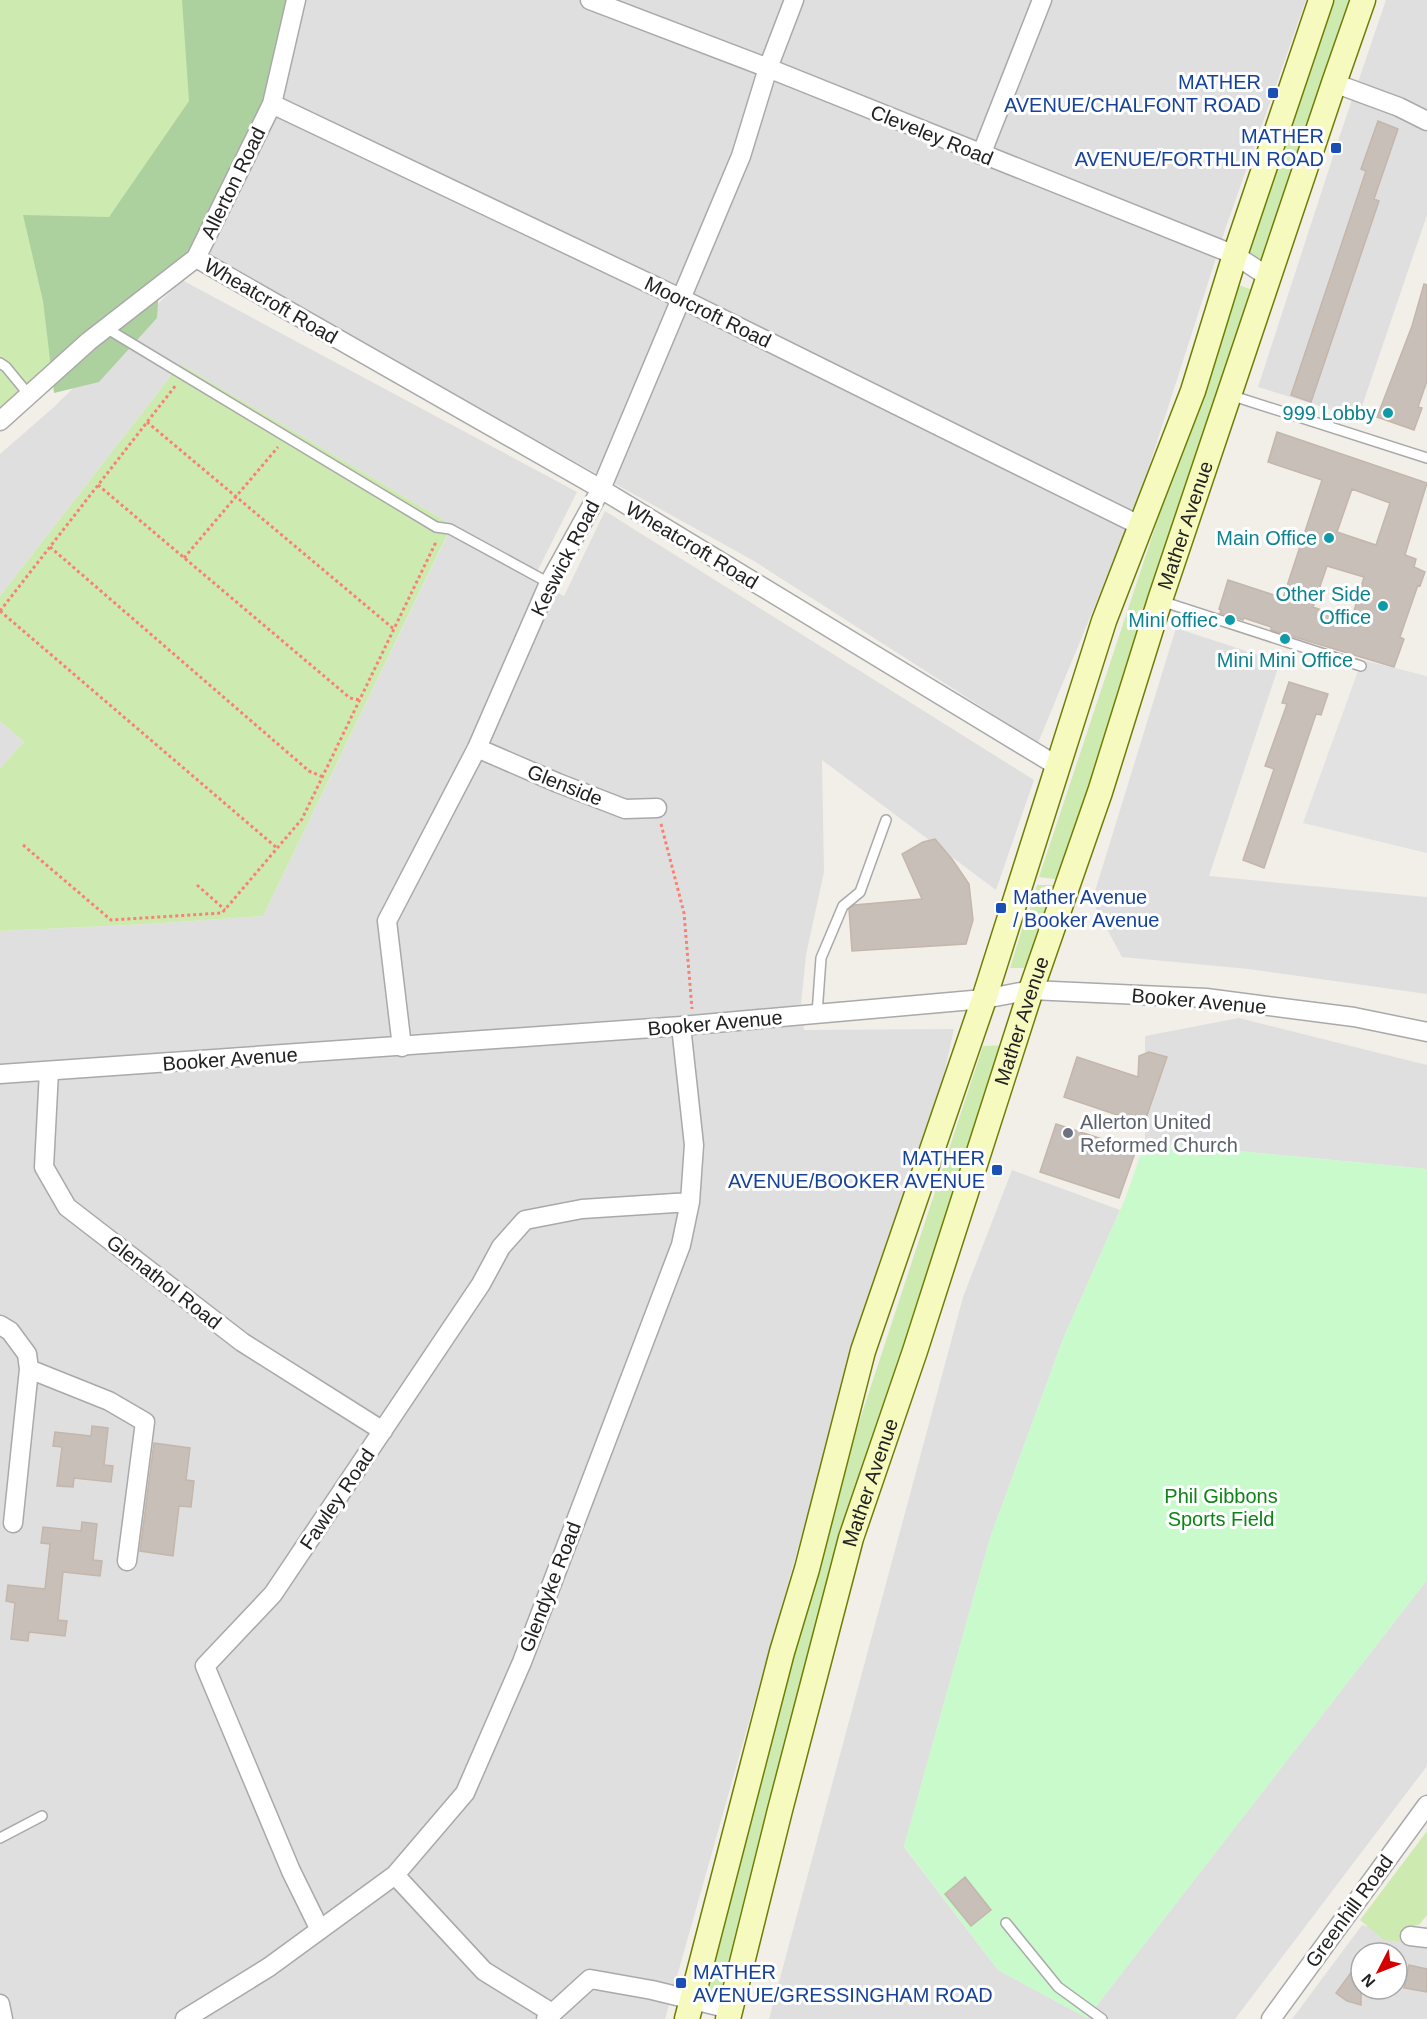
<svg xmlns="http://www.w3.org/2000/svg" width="1427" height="2019" font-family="Helvetica,sans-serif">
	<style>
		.residential { fill: #e0dfdf; fill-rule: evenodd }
		.grass { fill: #cdebb0 }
		.forest { fill: #add19e }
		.park { fill: #c8facc }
		.parking { fill: #e2e2e2 }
		.building { fill: #c7bfb8; stroke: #c4b6ab; stroke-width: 1.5; fill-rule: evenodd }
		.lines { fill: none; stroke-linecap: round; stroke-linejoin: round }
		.lane-casing { stroke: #a9a9a9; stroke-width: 12 }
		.street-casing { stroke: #a9a9a9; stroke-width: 21 }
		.secondary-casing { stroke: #707d05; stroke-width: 27 }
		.path { stroke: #fa8072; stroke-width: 3; stroke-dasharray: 3 3; stroke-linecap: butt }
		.lane { stroke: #fff; stroke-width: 9 }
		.street { stroke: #fff; stroke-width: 18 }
		.secondary { stroke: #f7fabf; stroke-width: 24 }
		.transit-dot { fill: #1a4fb4; stroke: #fff; stroke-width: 2 }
		.culture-dot { fill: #0f9aa8; stroke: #fff; stroke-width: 2 }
		.worship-dot { fill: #6b7280; stroke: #fff; stroke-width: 2 }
		.labels { text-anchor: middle; stroke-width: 6; stroke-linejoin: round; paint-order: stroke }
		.transit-label { font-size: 20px; fill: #164399; stroke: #fff; text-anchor: end }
		.street-label { font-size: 20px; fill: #222; stroke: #fff }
		.culture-label { font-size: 20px; fill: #0d838f; stroke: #fff; text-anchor: end }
		.worship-label { font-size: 20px; fill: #5b616d; stroke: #fff; text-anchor: start }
		.park-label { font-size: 20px; fill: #0c8416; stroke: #fff }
	</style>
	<rect width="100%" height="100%" fill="#f2efe9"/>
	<!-- residential -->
	<path class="residential" d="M299,0H1306L1226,227L1137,504L1038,743L754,561L325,323L205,252L296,46Z
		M1386,0H1427V215L1358,418L1258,387L1341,132Z
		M182,280L577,492L537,572L452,525L180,364L0,596V454L54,407Z
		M605,511L1034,780L996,890L822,760L824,872L806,955L801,1004L804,1030L954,1029L930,1137L798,1548L665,2019H0V931L148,924L263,916L448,534L534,582L564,596Z
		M1176,628L1280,662L1209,876L1427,897V994L1248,969L1122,957L1092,901Z
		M0,721L24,742L0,768Z
		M1239,1018L1427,1065V1169L1145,1142V1036Z
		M1012,1170L1120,1210L1063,1339L990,1538L904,1847L998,1970L1087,2018L1427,1580V1766L1235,2019H769L963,1297Z
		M1362,1925L1427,1943V2019H1292ZM1361,1953H1397V1989H1361Z"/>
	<!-- grass -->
	<path class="grass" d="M0,0H296L196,258L0,421Z
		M1331,0H1356L1266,267L1245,256Z
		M1236,284L1258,292L1062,880L1039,877Z
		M180,364L452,525L263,916L148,924L0,931V768L24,742L0,721V596Z
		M1037,885H1060L1050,918L1029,912Z
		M1026,916L1050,924L1035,968H1010Z
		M1008,1045L725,2000L704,1995L707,1974L842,1474L983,1046Z
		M1427,1831V1915L1419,1925L1406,1927L1403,1942L1384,1940L1360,1920Z"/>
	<!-- forest -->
	<path class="forest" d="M182,0H296L272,104L196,258L159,287L157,318L99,382L54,393L43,301L23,215L109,217L189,101Z"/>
	<!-- park -->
	<path class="park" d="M1145,1142L1427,1169V1580L1087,2018L998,1970L904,1846L990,1538L1063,1339L1125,1199Z"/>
	<!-- parking -->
	<path class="parking" d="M1362,660L1427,676V853L1303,823Z"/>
	<!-- building -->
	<path class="building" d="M1378,121L1398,129L1374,199L1379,201L1311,402L1291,395L1366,171L1361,169Z
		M1424,284L1427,285V381L1418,407L1422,408L1414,430L1377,417L1412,326Z
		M1277,432L1427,483L1405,555L1416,559L1414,567L1425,572L1420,586L1418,585L1400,637L1404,639L1394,667L1271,630V627L1244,618L1243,620L1220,613L1221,610L1219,609L1228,580L1283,598L1322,480L1268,462ZM1352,489L1390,503L1376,545L1337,532ZM1327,566L1364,577L1351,621L1313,607Z
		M1289,682L1328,694L1321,715L1316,714L1264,868L1243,860L1274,769L1265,766L1287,704L1282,703Z
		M935,839L952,859L969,884L973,920L966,944L852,951L849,909L854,905L922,899L902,854L923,842Z
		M1149,1052L1167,1057L1144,1124L1064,1097L1077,1057L1138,1077L1139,1056Z
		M1056,1124L1136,1150L1119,1198L1040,1172Z
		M92,1426L108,1428L104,1465L113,1466L111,1482L74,1478L73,1487L57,1486L62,1447L53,1446L55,1432L91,1436Z
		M154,1443L190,1448L186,1480L194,1481L191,1507L179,1506L173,1556L140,1551Z
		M82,1522L97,1524L93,1560L102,1561L100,1576L63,1572L58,1620L67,1621L65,1636L29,1632L28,1641L11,1639L15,1603L6,1601L8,1585L45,1589L50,1544L41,1543L43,1527L81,1531Z
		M965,1877L991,1910L971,1926L945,1894Z
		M1361,1959V2005L1347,2001L1336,1993Z
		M1409,1965L1427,1969V1992L1404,1988Z"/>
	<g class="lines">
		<defs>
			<path id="lane" d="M106,328L436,527L450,529L549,583
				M0,363L6,367L29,395
				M1230,395L1427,458
				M1161,601L1361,666
				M817,1014L821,958L843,906L860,892L886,820
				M0,1838L42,1816
				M1006,1923L1058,1987L1102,2019"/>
			<path id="street" d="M590,0L768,68L1235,255L1270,278
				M1334,83L1399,107L1427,121
				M272,104L680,298L1141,526
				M981,155L1042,0
				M196,258L601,489L1059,767
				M0,421L89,341L196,258L272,104L296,0
				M477,748L558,783L625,809L657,808
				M402,1047L387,921L477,748L549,583L601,489L741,156L768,68L794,0
				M49,1071L44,1167L67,1207L242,1342L383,1431
				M0,1074L681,1026L984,999L1031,990L1206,998L1354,1017L1427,1032
				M0,1325L10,1331L27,1354L29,1369L13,1523
				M29,1369L109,1401L145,1422L127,1561
				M395,1875L484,1971L552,2013
				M320,1930L291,1871L205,1666L273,1594L481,1284L501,1247L525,1220L582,1209L690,1202
				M1410,1936L1427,1938
				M0,2004L3,2019
				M185,2019L269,1967L395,1875L465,1793L522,1662L681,1245L690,1202L694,1145L681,1026
				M546,2019L590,1979L652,1990L730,2009
				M1271,2019L1427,1805"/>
			<g id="secondary">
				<path d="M687,2019L782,1652L807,1569L863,1351L984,999L1104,621L1193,391L1235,255L1321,0"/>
				<path id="s1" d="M728,2019L780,1810L851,1538L915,1351L1031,990L1100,792L1160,600L1334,83L1363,0"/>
			</g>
		</defs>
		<!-- lane casing -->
		<use href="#lane" class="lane-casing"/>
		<!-- street casing -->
		<use href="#street" class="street-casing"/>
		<!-- secondary casing -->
		<use href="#secondary" class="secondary-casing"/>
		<!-- path -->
		<path class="path" d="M147,422L395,630
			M98,485L350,698L360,700
			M50,547L309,771L323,777
			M184,558L278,447
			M0,611L277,848
			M0,611L176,385
			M661,824L684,913L692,1009
			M23,845L111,920L222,913L302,819L437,540
			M197,885L225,910"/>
		<!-- lane -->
		<use href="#lane" class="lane"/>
		<!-- street -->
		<use href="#street" class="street"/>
		<!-- secondary -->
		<use href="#secondary" class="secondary"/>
	</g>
	<!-- markers -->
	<g class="transit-dot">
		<rect x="1267" y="87" width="12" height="12" rx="3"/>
		<rect x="1330" y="142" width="12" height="12" rx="3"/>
		<rect x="995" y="902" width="12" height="12" rx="3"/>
		<rect x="991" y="1164" width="12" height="12" rx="3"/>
		<rect x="675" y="1977" width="12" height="12" rx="3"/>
	</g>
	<g class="culture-dot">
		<circle cx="1388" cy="413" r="6"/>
		<circle cx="1329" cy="538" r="6"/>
		<circle cx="1383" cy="606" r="6"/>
		<circle cx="1230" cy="620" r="6"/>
		<circle cx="1285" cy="639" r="6"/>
	</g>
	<circle class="worship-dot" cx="1068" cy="1133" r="6"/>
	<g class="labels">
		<!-- transit labels -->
		<g class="transit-label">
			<text x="1261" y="89">MATHER<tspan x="1261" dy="23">AVENUE/CHALFONT ROAD</tspan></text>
			<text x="1324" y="143">MATHER<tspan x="1324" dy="23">AVENUE/FORTHLIN ROAD</tspan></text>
			<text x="1013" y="904" text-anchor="start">Mather Avenue<tspan x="1013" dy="23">/ Booker Avenue</tspan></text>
			<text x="985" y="1165">MATHER<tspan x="985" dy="23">AVENUE/BOOKER AVENUE</tspan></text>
			<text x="693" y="1979" text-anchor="start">MATHER<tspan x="693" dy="23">AVENUE/GRESSINGHAM ROAD</tspan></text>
		</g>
		<!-- street labels -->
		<g class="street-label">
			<text transform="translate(932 135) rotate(22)" y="7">Cleveley Road</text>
			<text transform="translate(233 183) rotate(-64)" y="7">Allerton Road</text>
			<text transform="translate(271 301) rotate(30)" y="7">Wheatcroft Road</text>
			<text transform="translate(708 312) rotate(26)" y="7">Moorcroft Road</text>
			<text dy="7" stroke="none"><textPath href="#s1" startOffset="1563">Mather Avenue</textPath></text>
			<text transform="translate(692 545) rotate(31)" y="7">Wheatcroft Road</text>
			<text transform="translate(565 558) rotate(-63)" y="7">Keswick Road</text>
			<text transform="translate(565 785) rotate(22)" y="7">Glenside</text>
			<text transform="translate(1199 1001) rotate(5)" y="7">Booker Avenue</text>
			<text dy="7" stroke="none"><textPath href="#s1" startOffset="1041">Mather Avenue</textPath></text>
			<text transform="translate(715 1023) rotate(-5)" y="7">Booker Avenue</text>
			<text transform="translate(230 1059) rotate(-4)" y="7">Booker Avenue</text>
			<text transform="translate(164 1282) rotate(38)" y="7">Glenathol Road</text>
			<text dy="7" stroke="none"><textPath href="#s1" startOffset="555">Mather Avenue</textPath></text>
			<text transform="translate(337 1499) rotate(-56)" y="7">Fawley Road</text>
			<text transform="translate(550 1587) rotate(-69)" y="7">Glendyke Road</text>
			<text transform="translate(1349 1911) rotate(-54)" y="7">Greenhill Road</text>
		</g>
		<!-- culture labels -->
		<g class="culture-label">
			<text x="1376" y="420">999 Lobby</text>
			<text x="1317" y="545">Main Office</text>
			<text x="1371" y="601">Other Side<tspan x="1371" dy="23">Office</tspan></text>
			<text x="1218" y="627">Mini offiec</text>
			<text x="1285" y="667" text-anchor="middle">Mini Mini Office</text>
		</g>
		<!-- worship labels -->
		<g class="worship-label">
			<text x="1080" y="1129">Allerton United<tspan x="1080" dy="23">Reformed Church</tspan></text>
		</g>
		<!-- park labels -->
		<g class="park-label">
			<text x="1221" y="1503">Phil Gibbons<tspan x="1221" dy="23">Sports Field</tspan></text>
		</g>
	</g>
	<!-- north arrow -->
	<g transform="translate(1379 1971) rotate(228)"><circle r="28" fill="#ffffff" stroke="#a7a7a7" stroke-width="1.5"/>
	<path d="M0-4.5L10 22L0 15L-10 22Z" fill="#d40000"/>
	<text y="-9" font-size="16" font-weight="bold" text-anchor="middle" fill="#222222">N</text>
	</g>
</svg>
